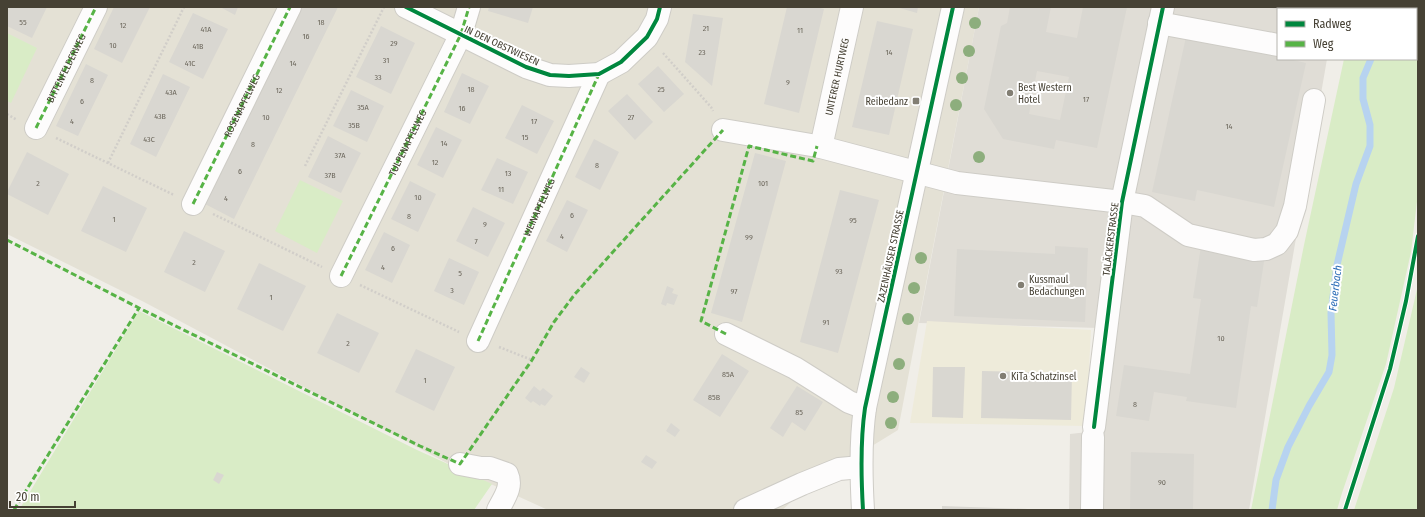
<svg xmlns="http://www.w3.org/2000/svg" width="1425" height="517" font-family="'Fira Sans Condensed',sans-serif">
	<style>
		.residential { fill: #e4e1d5 }
		.industrial { fill: #e0ddd6 }
		.education { fill: #eeebda }
		.green { fill: #d9ecc6 }
		.lines { fill: none; stroke-linecap: round; stroke-linejoin: round }
		.stream { stroke: #b7d3f0; stroke-width: 7 }
		.building { fill: #d9d7d1; fill-rule: evenodd }
		.minor-casing { stroke: #ceccc6; stroke-width: 24 }
		.path { stroke: #d1cec9; stroke-width: 2.5; stroke-dasharray: 2 2; stroke-linecap: butt }
		.minor { stroke: #fdfcfc; stroke-width: 22 }
		.quiet { stroke: #57b346; stroke-width: 3; stroke-dasharray: 6 3; stroke-linecap: butt }
		.cycleway-casing { stroke: #fff; stroke-width: 6 }
		.cycleway { stroke: #00873e; stroke-width: 4 }
		.tree { fill: #8dae7d }
		.poi-dot { fill: #827e73; stroke: #fff; stroke-width: 1.5 }
		.labels { text-anchor: middle; stroke-width: 4; stroke-linejoin: round; paint-order: stroke }
		.number-label { font-size: 8px; fill: #6c675c }
		.street-label { font-size: 10px; fill: #464134; stroke: #fff }
		.poi-label { font-size: 10px; fill: #464134; stroke: #fff; text-anchor: start }
		.water-label { font-size: 11px; font-style: italic; fill: #296bb6; stroke: #fff }
	</style>
	<rect width="100%" height="100%" fill="#f0eee8"/>
	<!-- residential -->
	<path class="residential" d="M7,7H979L898,430L815,481L782,510H548L462,471L144,302L7,234Z"/>
	<!-- industrial -->
	<path class="industrial" d="M979,7H1336V9H1278V59H1327L1249,510H1069L1070,434L1088,432L1100,328L919,323Z"/>
	<!-- education -->
	<path class="education" d="M927,321L1091,330L1086,426L910,423Z"/>
	<!-- green -->
	<path class="green" d="M1353,7H1418V193L1411,252L1386,364L1342,493L1337,510H1251L1304,245L1344,59H1416V9H1352Z
		M7,33L37,48L11,103L7,101Z
		M300,180L343,201L317,253L275,231Z
		M1418,285V510H1354L1394,388Z
		M139,311L417,450L492,484L474,510H19Z"/>
	<g class="lines">
		<!-- stream -->
		<path class="stream" d="M1376,7V9
			M1272,510L1276,480L1288,447L1309,406L1329,372L1332,355L1331,313L1337,265L1356,184L1370,146V125L1363,99V78L1371,59"/>
	</g>
	<!-- building -->
	<path class="building" d="M7,7H47L32,38L7,26Z
		M114,7H150L122,63L94,49Z
		M220,7H238L235,15Z
		M302,7H338L234,219L205,204Z
		M489,7H533L528,23L488,11Z
		M787,7H817L824,9L799,113L764,104Z
		M896,7H918L917,13Z
		M1010,7H1051L1046,32L1077,38L1083,7H1127L1097,148L1056,140L1054,149L1003,139L984,109L1001,26L1007,23ZM1037,71L1069,77L1060,120L1029,114Z
		M1267,7H1317V9L1278,10Z
		M193,13L228,29L203,79L169,62Z
		M693,14L723,18L712,86L685,62Z
		M877,21L913,29L889,135L852,127Z
		M381,26L415,43L391,94L356,77Z
		M1186,37L1278,57V59H1289L1306,63L1274,207L1197,190L1195,201L1152,192Z
		M86,64L108,75L78,136L56,126Z
		M658,66L684,94L664,112L638,84Z
		M462,73L489,86L470,124L444,112Z
		M163,74L190,87L156,157L130,144Z
		M351,90L384,106L367,142L333,126Z
		M627,94L653,122L635,140L608,111Z
		M522,105L554,121L537,154L505,138Z
		M436,127L462,140L443,178L417,165Z
		M328,136L361,153L341,193L308,177Z
		M594,139L619,152L600,190L575,177Z
		M27,152L69,174L48,215L7,194V192Z
		M755,153L786,161L742,322L711,313Z
		M497,158L528,172L513,204L481,190Z
		M410,181L436,194L418,232L391,219Z
		M103,186L147,208L126,252L81,231Z
		M840,190L879,200L838,353L800,342Z
		M567,200L588,210L567,252L546,241Z
		M473,207L505,223L488,257L456,241Z
		M184,231L225,251L205,292L164,272Z
		M384,232L410,245L392,283L365,270Z
		M1055,246L1088,248L1085,322L954,316L957,249L1055,254Z
		M1201,246L1265,255L1257,307L1251,306L1236,408L1186,401L1187,397L1154,392L1149,421L1116,416L1124,365L1190,374L1201,299L1193,298Z
		M449,258L479,272L464,305L434,291Z
		M259,263L306,286L283,331L237,309Z
		M667,286L674,289L672,293L678,295L674,305L667,303L666,306L661,304Z
		M337,313L379,333L359,373L317,353Z
		M416,349L455,367L434,411L395,392Z
		M722,354L749,371L720,417L693,400Z
		M581,367L590,373L584,383L574,377Z
		M933,367H965L963,418L932,417Z
		M982,371L1072,373L1071,420L981,418Z
		M534,386L540,391L543,388L553,396L545,406L541,404L540,406L533,401L531,403L525,398Z
		M797,386L823,402L805,431L792,422L783,437L770,428Z
		M671,423L680,430L675,437L666,431Z
		M1131,452L1194,454L1193,510H1130Z
		M646,455L657,462L652,469L641,462Z
		M217,472L224,475L219,484L213,480Z
		M942,506L1028,509V510H942Z"/>
	<g class="lines">
		<defs>
			<g id="minor">
				<path d="M406,7L526,67L550,75L569,76L599,74L621,62L647,37L657,19L660,7"/>
				<path d="M1159,23L1278,45"/>
				<path id="s1" d="M36,128L96,7"/>
				<path d="M723,130L817,146L957,183L1122,202L1145,206L1188,235L1254,250L1266,249L1277,244L1287,231L1295,206L1314,100"/>
				<path id="s2" d="M821,147L852,7"/>
				<path id="s3" d="M193,204L290,7"/>
				<path d="M341,276L461,34L469,7"/>
				<path d="M726,334L795,368L849,402L865,408"/>
				<path d="M478,341L599,74"/>
				<path d="M1094,427L1122,202L1163,7"/>
				<path d="M460,464L481,468H490L507,474C513,487 504,498 498,510"/>
				<path d="M745,510L802,484L839,469L861,467"/>
				<path d="M863,510C861,476 860,442 865,408L953,7"/>
				<path d="M1092,510L1093,437"/>
			</g>
		</defs>
		<!-- minor casing -->
		<use href="#minor" class="minor-casing"/>
		<!-- path -->
		<path class="path" d="M663,53L711,107L713,111
			M7,114L17,120
			M56,138L174,195
			M108,163L184,7
			M305,166L384,7
			M213,214L322,267
			M360,285L459,332
			M499,347L532,360
			M1345,510L1390,369L1406,301L1418,236"/>
		<!-- minor -->
		<use href="#minor" class="minor"/>
		<!-- quiet -->
		<g class="quiet">
			<path d="M36,128L96,7"/>
			<path d="M193,204L290,7"/>
			<path d="M7,240L139,308L420,446L460,464L532,360L554,322L575,294L723,130"/>
			<path id="s4" d="M341,276L461,34L469,7"/>
			<path d="M726,334L701,321L749,146L813,161L817,146"/>
			<path id="s5" d="M478,341L599,74"/>
			<path d="M14,510L139,308"/>
		</g>
		<defs>
			<path id="cycleway" d="M406,7L526,67L550,75L569,76L599,74L621,62L647,37L657,19L660,7
				M1094,427L1122,202L1163,7
				M863,510C861,476 860,442 865,408L953,7
				M1345,510L1390,369L1406,301L1418,236"/>
		</defs>
		<!-- cycleway casing -->
		<use href="#cycleway" class="cycleway-casing"/>
		<!-- cycleway -->
		<use href="#cycleway" class="cycleway"/>
	</g>
	<!-- trees -->
	<g class="tree">
		<circle cx="975" cy="23" r="6"/>
		<circle cx="969" cy="51" r="6"/>
		<circle cx="962" cy="78" r="6"/>
		<circle cx="956" cy="105" r="6"/>
		<circle cx="979" cy="157" r="6"/>
		<circle cx="921" cy="258" r="6"/>
		<circle cx="914" cy="288" r="6"/>
		<circle cx="908" cy="319" r="6"/>
		<circle cx="899" cy="364" r="6"/>
		<circle cx="893" cy="397" r="6"/>
		<circle cx="891" cy="423" r="6"/>
	</g>
	<!-- markers -->
	<g class="poi-dot">
		<circle cx="1010" cy="93" r="4"/>
		<rect x="912" y="97" width="8" height="8" rx="2"/>
		<circle cx="1021" cy="285" r="4"/>
		<circle cx="1003" cy="376" r="4"/>
	</g>
	<g class="labels">
		<!-- number labels -->
		<g class="number-label">
			<text x="23" y="25">55</text>
			<text x="321" y="25">18</text>
			<text x="123" y="28">12</text>
			<text x="706" y="31">21</text>
			<text x="206" y="32">41A</text>
			<text x="800" y="33">11</text>
			<text x="306" y="39">16</text>
			<text x="394" y="46">29</text>
			<text x="113" y="48">10</text>
			<text x="198" y="49">41B</text>
			<text x="702" y="55">23</text>
			<text x="889" y="55">14</text>
			<text x="386" y="63">31</text>
			<text x="190" y="66">41C</text>
			<text x="293" y="66">14</text>
			<text x="378" y="80">33</text>
			<text x="92" y="83">8</text>
			<text x="788" y="85">9</text>
			<text x="471" y="92">18</text>
			<text x="661" y="92">25</text>
			<text x="279" y="93">12</text>
			<text x="171" y="95">43A</text>
			<text x="1086" y="102">17</text>
			<text x="82" y="104">6</text>
			<text x="363" y="110">35A</text>
			<text x="462" y="111">16</text>
			<text x="160" y="119">43B</text>
			<text x="266" y="120">10</text>
			<text x="631" y="120">27</text>
			<text x="72" y="124">4</text>
			<text x="534" y="124">17</text>
			<text x="354" y="128">35B</text>
			<text x="1229" y="129">14</text>
			<text x="525" y="140">15</text>
			<text x="149" y="142">43C</text>
			<text x="444" y="146">14</text>
			<text x="253" y="147">8</text>
			<text x="340" y="158">37A</text>
			<text x="435" y="165">12</text>
			<text x="597" y="168">8</text>
			<text x="240" y="174">6</text>
			<text x="508" y="176">13</text>
			<text x="330" y="178">37B</text>
			<text x="38" y="186">2</text>
			<text x="763" y="186">101</text>
			<text x="501" y="192">11</text>
			<text x="418" y="200">10</text>
			<text x="226" y="201">4</text>
			<text x="572" y="218">6</text>
			<text x="409" y="219">8</text>
			<text x="114" y="222">1</text>
			<text x="853" y="223">95</text>
			<text x="485" y="227">9</text>
			<text x="562" y="239">4</text>
			<text x="749" y="240">99</text>
			<text x="476" y="244">7</text>
			<text x="393" y="251">6</text>
			<text x="194" y="265">2</text>
			<text x="383" y="270">4</text>
			<text x="839" y="274">93</text>
			<text x="460" y="276">5</text>
			<text x="452" y="293">3</text>
			<text x="734" y="294">97</text>
			<text x="271" y="300">1</text>
			<text x="826" y="325">91</text>
			<text x="1221" y="341">10</text>
			<text x="348" y="346">2</text>
			<text x="728" y="377">85A</text>
			<text x="425" y="383">1</text>
			<text x="714" y="400">85B</text>
			<text x="1135" y="407">8</text>
			<text x="799" y="415">85</text>
			<text x="1162" y="485">90</text>
		</g>
		<!-- street labels -->
		<g class="street-label">
			<text transform="translate(502 45) rotate(25)" y="4">IN DEN OBSTWIESEN</text>
			<text dy="4" stroke="none"><textPath href="#s1" startOffset="67">BITTENFELDERWEG</textPath></text>
			<text dy="4" stroke="none"><textPath href="#s2" startOffset="72">UNTERER HURTWEG</textPath></text>
			<text dy="4" stroke="none"><textPath href="#s3" startOffset="110">ROSENAPFELWEG</textPath></text>
			<text dy="4" stroke="none"><textPath href="#s4" startOffset="149">TULPENAPFELWEG</textPath></text>
			<text dy="4" stroke="none"><textPath href="#s5" startOffset="147">WEINAPFELWEG</textPath></text>
			<text transform="translate(1110 239) rotate(-83)" y="4">TALÄCKERSTRASSE</text>
			<text transform="translate(890 256) rotate(-78)" y="4">ZAZENHÄUSER STRASSE</text>
		</g>
		<!-- poi labels -->
		<g class="poi-label">
			<text x="1018" y="91">Best Western<tspan x="1018" dy="12">Hotel</tspan></text>
			<text x="908" y="105" text-anchor="end">Reibedanz</text>
			<text x="1029" y="283">Kussmaul<tspan x="1029" dy="12">Bedachungen</tspan></text>
			<text x="1011" y="380">KiTa Schatzinsel</text>
		</g>
		<!-- water labels -->
		<g class="water-label">
			<text transform="translate(1335 288) rotate(-83)" y="4">Feuerbach</text>
		</g>
	</g>
	<!-- border -->
	<rect width="1425" height="517" fill="none" stroke="#464134" stroke-width="16"/>
	<!-- legend -->
	<rect x="1277" y="8" width="140" height="52" fill="#ffffff" stroke="#b5b3ae"/>
	<rect x="1285" y="21" width="20" height="6" fill="#00873e" stroke="#b5b3ae"/>
	<text x="1313" y="28" font-size="12" fill="#464134">Radweg</text>
	<rect x="1285" y="41" width="20" height="6" fill="#57b346" stroke="#b5b3ae"/>
	<text x="1313" y="48" font-size="12" fill="#464134">Weg</text>
	<!-- scale -->
	<path d="M10 501v6h65v-6" fill="none" stroke="#464134" stroke-width="2"/>
	<text x="16" y="501" font-size="12" fill="#464134" stroke="#ffffff" stroke-width="3" paint-order="stroke">20 m</text>
</svg>
